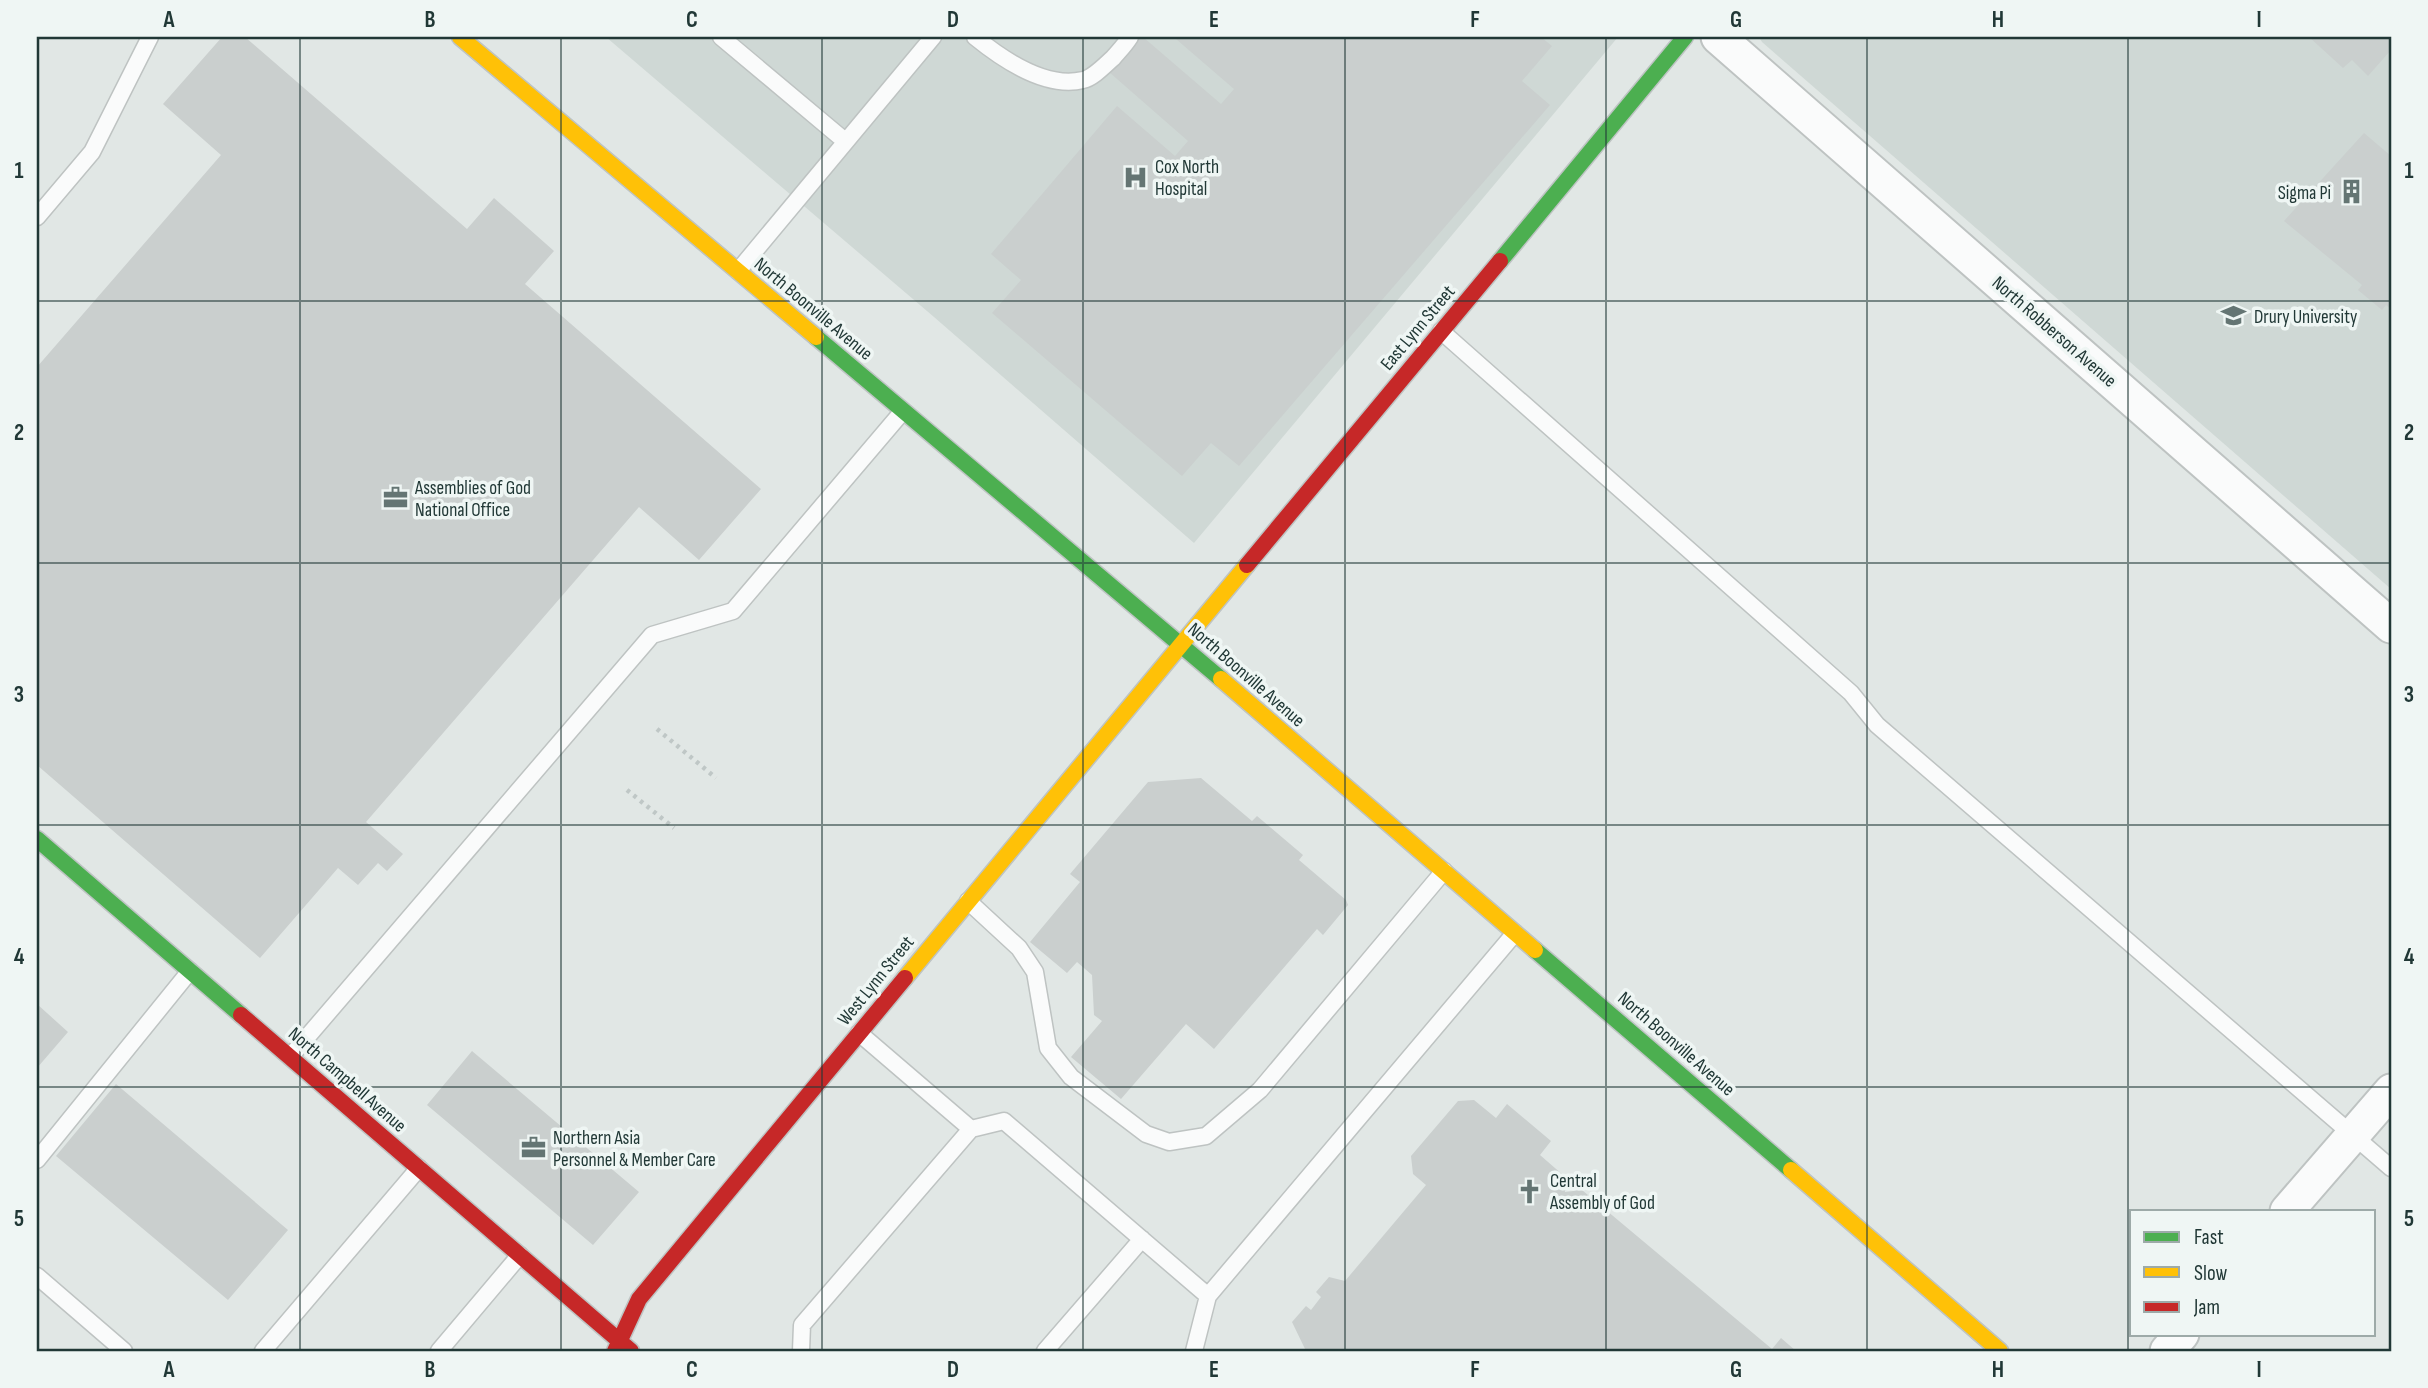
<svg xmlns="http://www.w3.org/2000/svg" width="2428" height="1388" font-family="'Sofia Sans Condensed',sans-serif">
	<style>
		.built { fill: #cfd8d5 }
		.building { fill: #cacfce }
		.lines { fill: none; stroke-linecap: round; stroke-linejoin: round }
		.lane-casing { stroke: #bec3c2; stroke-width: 19 }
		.street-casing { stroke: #bec3c2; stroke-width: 37 }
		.fast-casing { stroke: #bec4c3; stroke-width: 19 }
		.slow-casing { stroke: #bec4c3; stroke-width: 19 }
		.jam-casing { stroke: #bec4c3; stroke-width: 19 }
		.path { stroke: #bfc7c6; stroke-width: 4.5; stroke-dasharray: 3.5 5; stroke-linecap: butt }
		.lane { stroke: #fafbfb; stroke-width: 16 }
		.street { stroke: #fafbfb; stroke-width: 33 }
		.fast { stroke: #4caf50; stroke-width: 16 }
		.slow { stroke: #ffc107; stroke-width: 16 }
		.jam { stroke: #c62828; stroke-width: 16 }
		.grid { fill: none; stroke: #213836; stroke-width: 2; stroke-opacity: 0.55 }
		.labels { text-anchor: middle; stroke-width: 7; stroke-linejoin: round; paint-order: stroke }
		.poi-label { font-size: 19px; fill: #213836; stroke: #eff6f4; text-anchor: start }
		.street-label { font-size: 19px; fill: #213836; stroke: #eff6f4 }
		.neatline { fill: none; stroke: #213836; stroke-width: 2.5 }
		.grid-label { font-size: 23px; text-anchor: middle; font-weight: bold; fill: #213836 }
	</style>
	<rect width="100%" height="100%" fill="#e1e7e5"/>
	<!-- built -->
	<path class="built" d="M606,37H1618L1194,543L934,317Z
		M1759,37H2391V589L1762,42Z"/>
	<!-- building -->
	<path class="building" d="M222,37H245L467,229L494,198L554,251L525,284L761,489L699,560L639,507L366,822L403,854L387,871L378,863L358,885L338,868L260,958L37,765V367L221,155L163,104Z
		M1140,37H1143L1221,104L1234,89L1176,39L1178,37H1541L1552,46L1522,81L1550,105L1239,466L1211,443L1182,476L992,313L1021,280L991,254L1117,106L1175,156L1188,141L1109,72Z
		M2309,37H2391V50L2368,76L2352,60L2343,68Z
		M2364,133L2391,156V309L2386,305L2382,310L2358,290L2362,285L2284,221Z
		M1201,778L1252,821L1257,816L1303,855L1299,860L1346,900L1348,905L1323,935L1317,929L1214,1049L1186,1024L1121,1099L1071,1057L1102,1021L1094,1015L1092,975L1077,962L1067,973L1030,942L1080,882L1070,874L1148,782Z
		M37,1004L68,1032L37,1068Z
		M472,1051L639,1192L593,1245L427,1105Z
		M116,1084L288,1230L228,1300L56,1156Z
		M1474,1100L1496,1118L1507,1104L1551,1141L1540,1155L1563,1175L1565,1192L1582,1190L1772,1349L1781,1338L1796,1351H1306L1292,1322L1306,1306L1311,1310L1321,1297L1316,1292L1329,1277L1345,1281L1426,1185L1413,1174L1411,1156L1458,1101Z"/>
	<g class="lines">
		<defs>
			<path id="lane" d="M721,37L845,141
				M975,37C1002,59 1046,89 1083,80C1093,78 1105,65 1113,58C1119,51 1125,45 1130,37
				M37,217L92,152L150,37
				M738,271L933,37
				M1441,331L1851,693L1877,725L2391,1168
				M968,901L1019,948L1035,972L1048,1048L1071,1077L1146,1134L1169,1142L1206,1136L1260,1090L1444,871
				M290,1057L652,635L733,611L903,411
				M971,1129L1004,1121L1208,1296L1515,933
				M37,1160L190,971
				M37,1276L124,1351
				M263,1351L419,1168
				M439,1351L520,1255
				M801,1351L802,1325L971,1129L859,1033
				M1045,1351L1142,1239
				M1194,1351L1208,1296"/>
			<path id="street" d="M1718,37L2391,626
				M2287,1211L2391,1091
				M2167,1351L2182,1334"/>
			<path id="fast" d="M1500,261L1685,37
				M816,337L1221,679
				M37,839L241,1015
				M1535,950L1791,1170"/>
			<path id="slow" d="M460,37L816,337
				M1221,679L1535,950
				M905,978L1247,565
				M1791,1170L2000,1351"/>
			<path id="jam" d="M1247,565L1500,261
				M241,1015L631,1351
				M615,1351L639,1299L905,978"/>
		</defs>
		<!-- lane casing -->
		<use href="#lane" class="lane-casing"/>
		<!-- street casing -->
		<use href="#street" class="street-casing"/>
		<!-- fast casing -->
		<use href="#fast" class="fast-casing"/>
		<!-- slow casing -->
		<use href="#slow" class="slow-casing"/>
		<!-- jam casing -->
		<use href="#jam" class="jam-casing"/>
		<!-- path -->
		<path class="path" d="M657,729L716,778
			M627,790L674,828"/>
		<!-- lane -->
		<use href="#lane" class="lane"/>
		<!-- street -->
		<use href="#street" class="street"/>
		<!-- fast -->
		<use href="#fast" class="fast"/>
		<!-- slow -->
		<use href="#slow" class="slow"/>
		<!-- jam -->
		<use href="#jam" class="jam"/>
	</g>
	<!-- grid -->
	<path class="grid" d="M300,37V1351M561,37V1351M822,37V1351M1083,37V1351M1345,37V1351M1606,37V1351M1867,37V1351M2128,37V1351M37,301H2391M37,563H2391M37,825H2391M37,1087H2391"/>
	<!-- icons -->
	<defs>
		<symbol id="hospital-bare" viewBox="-9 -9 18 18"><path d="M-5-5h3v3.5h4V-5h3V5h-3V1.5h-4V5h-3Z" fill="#647573" stroke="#eff6f4" stroke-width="2.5" paint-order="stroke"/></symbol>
		<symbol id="building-bare" viewBox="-9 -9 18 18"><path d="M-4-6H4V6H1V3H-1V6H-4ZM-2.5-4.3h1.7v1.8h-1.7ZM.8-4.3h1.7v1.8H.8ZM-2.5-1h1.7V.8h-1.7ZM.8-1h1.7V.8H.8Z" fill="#647573" stroke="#eff6f4" stroke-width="2.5" paint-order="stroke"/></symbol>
		<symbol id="university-bare" viewBox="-9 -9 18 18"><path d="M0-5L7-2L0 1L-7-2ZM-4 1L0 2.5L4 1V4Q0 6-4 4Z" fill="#647573" stroke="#eff6f4" stroke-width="2.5" paint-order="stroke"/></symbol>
		<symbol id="office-bare" viewBox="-9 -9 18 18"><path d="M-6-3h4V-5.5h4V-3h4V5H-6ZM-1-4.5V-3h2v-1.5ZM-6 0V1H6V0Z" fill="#647573" stroke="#eff6f4" stroke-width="2.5" paint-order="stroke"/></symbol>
		<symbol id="church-bare" viewBox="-9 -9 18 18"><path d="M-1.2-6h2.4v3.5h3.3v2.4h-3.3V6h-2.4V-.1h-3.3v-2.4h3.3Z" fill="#647573" stroke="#eff6f4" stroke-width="2.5" paint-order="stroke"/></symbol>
	</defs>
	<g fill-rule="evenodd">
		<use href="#hospital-bare" x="1118" y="160" width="35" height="35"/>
		<use href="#building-bare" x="2334" y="174" width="35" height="35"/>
		<use href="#university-bare" x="2216" y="298" width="35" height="35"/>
		<use href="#office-bare" x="378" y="480" width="35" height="35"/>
		<use href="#office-bare" x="516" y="1130" width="35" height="35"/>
		<use href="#church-bare" x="1512" y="1174" width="35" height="35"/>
	</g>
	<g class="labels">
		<!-- poi labels -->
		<g class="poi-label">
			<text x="1155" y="173">Cox North<tspan x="1155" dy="22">Hospital</tspan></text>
			<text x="2331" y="199" text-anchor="end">Sigma Pi</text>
			<text x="2254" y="323">Drury University</text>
			<text x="415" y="494">Assemblies of God<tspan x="415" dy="22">National Office</tspan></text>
			<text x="553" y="1144">Northern Asia<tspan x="553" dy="22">Personnel &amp; Member Care</tspan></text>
			<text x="1550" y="1187">Central<tspan x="1550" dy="22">Assembly of God</tspan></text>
		</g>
		<!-- street labels -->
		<g class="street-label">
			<text transform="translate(814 308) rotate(40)" y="7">North Boonville Avenue</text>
			<text transform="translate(1417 327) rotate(-50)" y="7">East Lynn Street</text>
			<text transform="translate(2055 331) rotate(41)" y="7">North Robberson Avenue</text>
			<text transform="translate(1247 674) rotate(41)" y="7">North Boonville Avenue</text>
			<text transform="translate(875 980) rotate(-51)" y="7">West Lynn Street</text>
			<text transform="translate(1677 1043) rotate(41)" y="7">North Boonville Avenue</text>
			<text transform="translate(348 1079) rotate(41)" y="7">North Campbell Avenue</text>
		</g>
	</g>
	<!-- border -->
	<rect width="2428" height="1388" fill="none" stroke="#eff6f4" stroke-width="77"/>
	<!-- legend -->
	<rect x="2130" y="1210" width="245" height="126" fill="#eff6f4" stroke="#9daaa8" stroke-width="2"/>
	<rect x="2144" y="1232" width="35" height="10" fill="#4caf50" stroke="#9daaa8" stroke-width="2"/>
	<text x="2194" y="1244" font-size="21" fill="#213836">Fast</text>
	<rect x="2144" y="1267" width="35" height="10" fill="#ffc107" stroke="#9daaa8" stroke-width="2"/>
	<text x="2194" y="1280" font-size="21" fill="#213836">Slow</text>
	<rect x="2144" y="1302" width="35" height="10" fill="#c62828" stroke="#9daaa8" stroke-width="2"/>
	<text x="2194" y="1314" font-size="21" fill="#213836">Jam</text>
	<rect x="38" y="38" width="2352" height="1312" class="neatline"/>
	<g class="grid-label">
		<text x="169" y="27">A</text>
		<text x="430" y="27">B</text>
		<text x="692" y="27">C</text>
		<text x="953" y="27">D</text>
		<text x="1214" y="27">E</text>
		<text x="1475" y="27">F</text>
		<text x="1736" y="27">G</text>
		<text x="1998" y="27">H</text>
		<text x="2259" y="27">I</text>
		<text x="19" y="178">1</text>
		<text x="2409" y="178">1</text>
		<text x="19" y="440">2</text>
		<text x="2409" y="440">2</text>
		<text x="19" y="702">3</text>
		<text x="2409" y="702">3</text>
		<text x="19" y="964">4</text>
		<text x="2409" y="964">4</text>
		<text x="19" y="1226">5</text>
		<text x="2409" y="1226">5</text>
		<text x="169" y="1377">A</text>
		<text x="430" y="1377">B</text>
		<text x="692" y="1377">C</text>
		<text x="953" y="1377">D</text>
		<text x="1214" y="1377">E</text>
		<text x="1475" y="1377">F</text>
		<text x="1736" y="1377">G</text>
		<text x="1998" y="1377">H</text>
		<text x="2259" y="1377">I</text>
	</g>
</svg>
